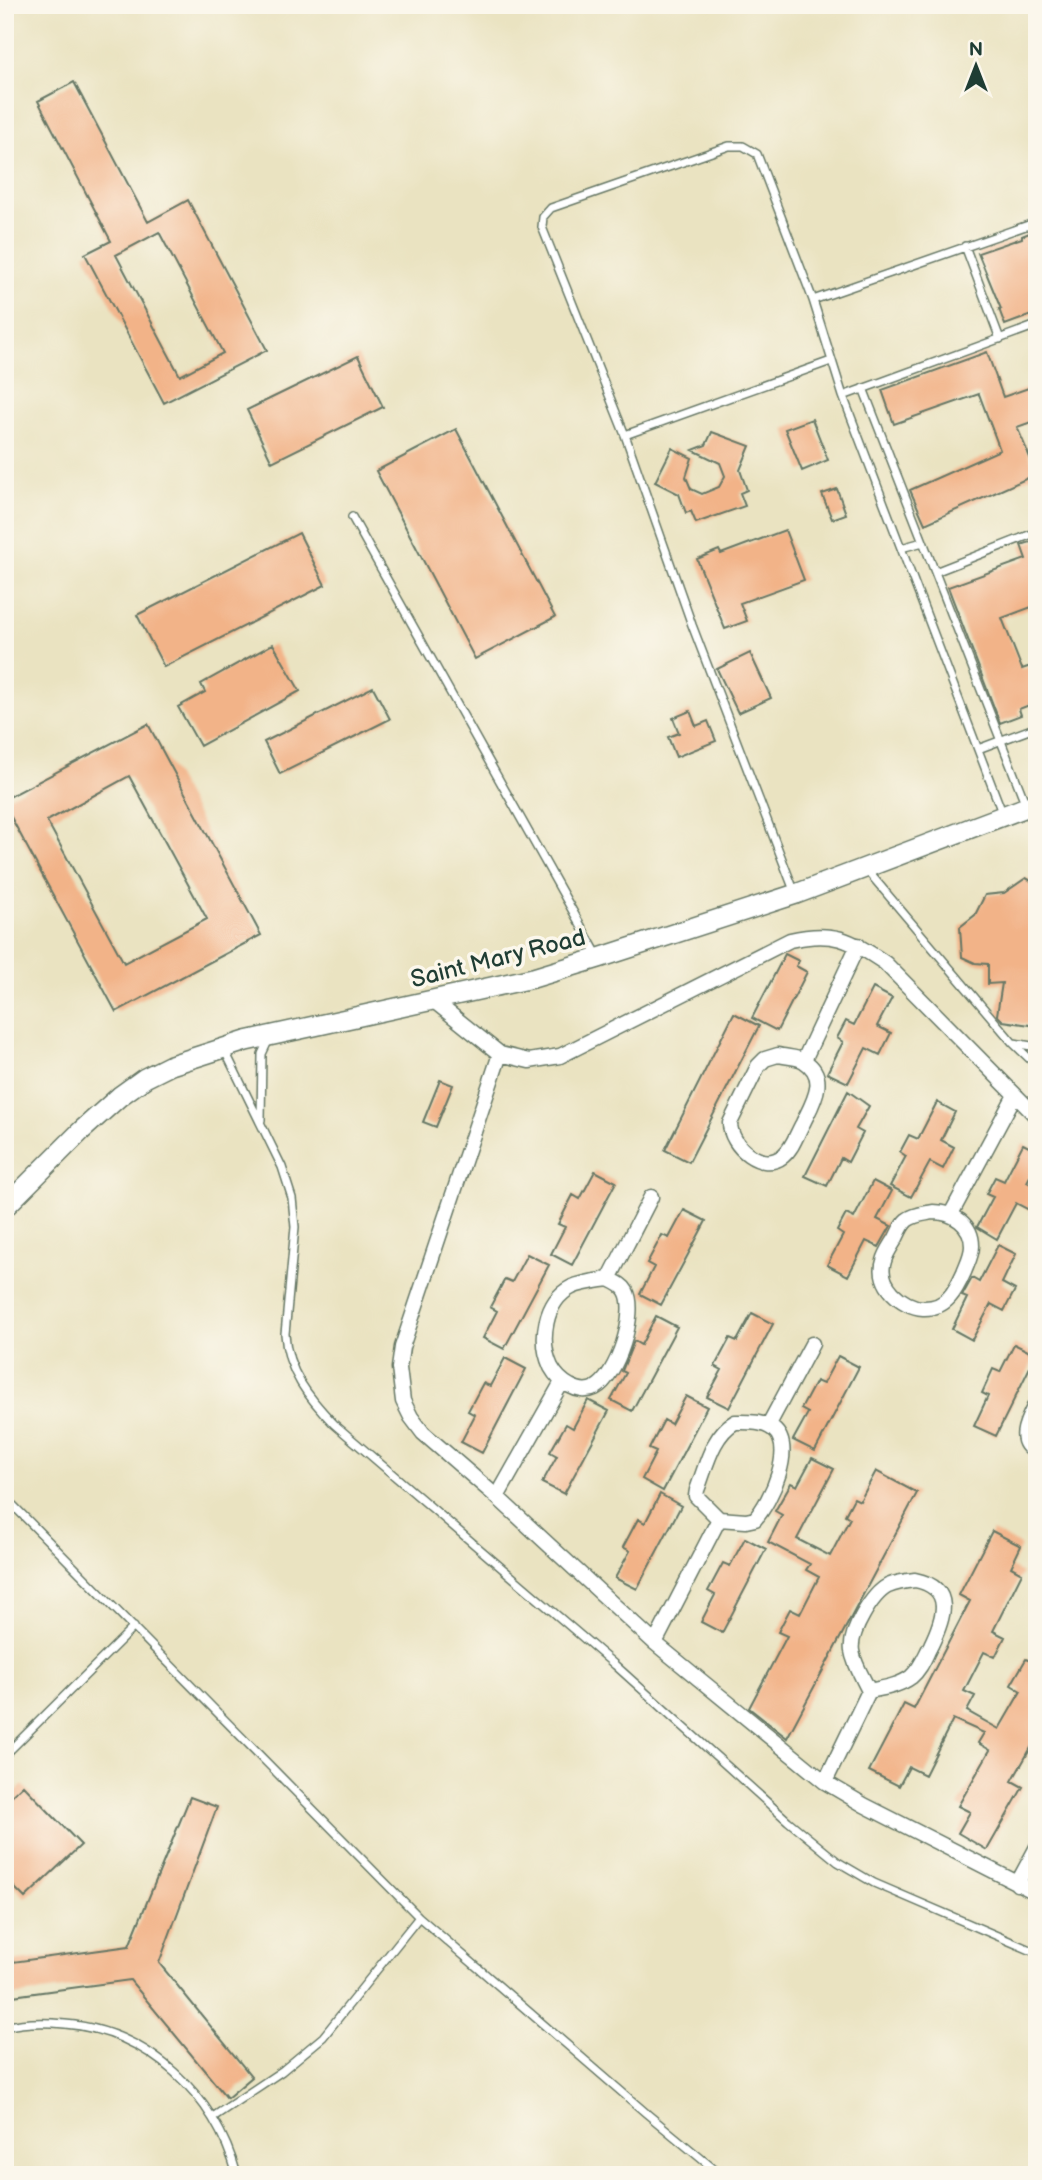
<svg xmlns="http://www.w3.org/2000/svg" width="1042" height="2180" font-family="'Balsamiq Sans',sans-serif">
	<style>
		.building { fill: #f2b388; fill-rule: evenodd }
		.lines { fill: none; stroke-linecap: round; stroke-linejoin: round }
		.service-casing { stroke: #667765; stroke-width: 10 }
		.minor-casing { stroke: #667765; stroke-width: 17 }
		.tertiary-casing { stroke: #667765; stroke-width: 22 }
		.service { stroke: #fff; stroke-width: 7 }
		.minor { stroke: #fff; stroke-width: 14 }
		.tertiary { stroke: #fff; stroke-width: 19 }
		.labels { text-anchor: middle; stroke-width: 7; stroke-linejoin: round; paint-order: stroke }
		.street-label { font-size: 24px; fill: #1f3d34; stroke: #fbf7ec }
	</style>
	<rect width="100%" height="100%" fill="#fbf7ec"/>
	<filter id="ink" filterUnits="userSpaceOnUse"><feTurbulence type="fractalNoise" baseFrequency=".0143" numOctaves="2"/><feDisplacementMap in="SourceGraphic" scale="14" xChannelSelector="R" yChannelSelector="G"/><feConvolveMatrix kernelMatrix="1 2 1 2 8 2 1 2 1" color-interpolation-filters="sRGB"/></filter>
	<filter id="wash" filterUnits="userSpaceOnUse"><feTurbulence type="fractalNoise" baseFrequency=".00686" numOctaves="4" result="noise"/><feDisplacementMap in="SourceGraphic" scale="28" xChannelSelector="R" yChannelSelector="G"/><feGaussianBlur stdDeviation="1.57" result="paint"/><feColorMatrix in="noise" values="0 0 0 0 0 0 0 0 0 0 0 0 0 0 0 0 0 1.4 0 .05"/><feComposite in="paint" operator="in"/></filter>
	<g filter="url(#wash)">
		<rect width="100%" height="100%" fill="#eae3c1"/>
		<g id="blocks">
			<!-- building -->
			<path class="building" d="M74,82L148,222L188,200L267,350L164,403L85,254L111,241L38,101ZM159,232L223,353L180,376L116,255Z
				M1037,230V313L1005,325L999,309H1001L978,253L1022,238V236Z
				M987,352L1003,397L1037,385V420L1017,427L1037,474L925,524L910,490L1000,450L979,394L894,424L882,390Z
				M358,356L383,407L272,462L247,410Z
				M812,419L828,460L802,471L785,429Z
				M456,429L555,617L475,659L376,471Z
				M712,432L750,446L740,470L747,490L740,493L745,506L696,523L691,511L686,513L679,494L655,482L672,448L692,458L686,477L691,489L702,494L719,487L725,476L720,463L693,450L706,445Z
				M837,489L846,514L832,519L822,494Z
				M785,530L804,580L740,603L747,621L725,629L697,559L719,550L721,554Z
				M299,533L325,585L164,667L137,615Z
				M1037,540V605L1002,618L1022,669L1037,664V702L1019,709L1021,715L1000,723L948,587L1026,559L1021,545Z
				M273,644L300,691L200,746L178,707L205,692L201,684Z
				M750,653L771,698L738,713L717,669Z
				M373,687L390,719L280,774L264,742Z
				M690,711L696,726L708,721L716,741L676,757L668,737L679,733L673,718Z
				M148,724L261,935L116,1012L5,806V799ZM129,776L207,919L124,963L47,821Z
				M1026,878L1037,884V1026L1003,1021L997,1015L1002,983L988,984V964L975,963L962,957L960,927L975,915L985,895L1004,893Z
				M785,954L799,961L796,966L807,972L777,1031L752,1018Z
				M873,988L892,998L877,1026L891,1033L880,1055L866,1048L848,1083L827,1073L843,1042L837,1038L846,1021L854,1025Z
				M734,1013L759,1026L689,1162L665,1150Z
				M440,1080L453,1085L436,1127L423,1122Z
				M848,1091L869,1106L856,1129L863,1133L848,1162L841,1158L827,1186L805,1176Z
				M937,1102L955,1112L941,1140L954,1147L943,1169L930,1162L911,1197L890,1186L906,1156L900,1152L909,1135L918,1139Z
				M1023,1144L1037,1151V1163L1027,1182L1037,1187V1196L1029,1210L1016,1203L997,1239L977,1227L993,1197L986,1194L995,1177L1004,1181Z
				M595,1171L616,1182L572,1265L551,1254L565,1227L558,1224L573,1195L580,1199Z
				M873,1181L892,1191L877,1219L891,1226L879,1247L866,1241L848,1276L827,1265L843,1235L837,1231L846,1214L854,1218Z
				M684,1210L706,1221L661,1305L640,1294L654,1267L647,1263L662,1235L669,1238Z
				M998,1245L1016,1254L1002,1283L1015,1290L1004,1311L991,1304L972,1340L952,1329L967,1298L962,1296L972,1278L979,1282Z
				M527,1254L549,1265L504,1349L483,1338L497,1311L490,1307L505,1279L512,1282Z
				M752,1313L773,1324L729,1408L707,1397L722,1370L715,1366L730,1338L737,1341Z
				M656,1316L677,1327L632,1411L611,1400L626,1373L622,1371L634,1341L641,1345Z
				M1014,1344L1036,1355L996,1436L974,1426L988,1396L982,1393L993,1369L1000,1372Z
				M838,1356L859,1367L815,1451L793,1440L808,1413L801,1409L816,1381L823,1384Z
				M505,1358L526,1369L482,1453L461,1442L475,1415L468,1411L483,1383L490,1386Z
				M686,1396L707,1407L663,1491L642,1479L656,1452L649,1449L664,1420L671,1424Z
				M588,1400L609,1411L564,1494L542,1483L557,1456L550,1452L566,1424L573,1428Z
				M812,1458L834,1469L797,1539L830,1556L850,1518L845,1515L854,1498L860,1501L876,1471L917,1493L787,1738L749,1708L787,1636L778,1632L790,1609L800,1614L819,1577L806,1570L810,1564L768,1542L782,1515L775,1511L791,1483L797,1486Z
				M660,1494L681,1506L637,1589L615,1578L630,1551L623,1547L638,1519L645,1523Z
				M992,1531L1021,1546L1011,1567L1022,1573L993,1631L1005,1637L995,1657L984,1652L964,1691L975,1696L967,1711L999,1729L1021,1691L1011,1685L1026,1659L1037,1664V1737L1012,1781L1023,1787L987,1850L958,1833L970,1812L958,1806L990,1750L978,1743L984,1733L953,1719L925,1775L909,1767L899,1786L869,1771L904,1704L914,1709L970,1601L959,1595Z
				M745,1538L766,1549L722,1633L701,1622L715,1595L708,1591L723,1563L730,1566Z
				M23,1785L81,1845L25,1898L5,1878V1802Z
				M190,1797L217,1807L159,1963L252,2077L227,2098L130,1980L5,1997V1963L129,1946Z"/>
		</g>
	</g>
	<g filter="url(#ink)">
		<use href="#blocks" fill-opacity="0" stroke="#667765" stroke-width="2"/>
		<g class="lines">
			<defs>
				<path id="service" d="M965,246L1000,339
					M863,388L1026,805
					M843,396L1037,325
					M625,435L831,361
					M352,517L599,958
					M901,548L923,542
					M935,572L1037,532
					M978,749L1037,727
					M1003,815L843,396L813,300L1037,222
					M866,869L1013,1043L1037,1066
					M795,893L692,625L625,435L542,227L543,217L551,208L729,146H743L757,154L813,300
					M1014,1043L1037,1047
					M225,1051L282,1167L292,1198L295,1227L285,1334C287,1371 309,1398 334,1424L615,1665L788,1821L838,1862L874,1883L1037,1953
					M261,1120L262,1054L269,1039
					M5,1497L419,1917L646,2113L721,2175
					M5,1755L134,1627
					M5,2027C24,2022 45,2022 65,2024C149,2031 215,2095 237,2175
					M213,2117L282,2071L323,2037L419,1917"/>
				<path id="minor" d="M434,1001L500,1054L529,1061L560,1056L790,940C833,930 849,939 885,963L1037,1117
					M500,1054L402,1347L399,1368L403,1401L411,1417L423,1433L497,1497L655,1643L825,1782L864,1805L1037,1893
					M778,1055C786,1057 798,1057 804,1061C830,1077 812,1104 803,1123C797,1133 793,1148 783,1156C762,1173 730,1146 730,1123L758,1066L765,1059Z
					M804,1060L858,945
					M933,1212C953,1212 972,1224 972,1246C972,1255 967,1264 964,1272C956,1290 947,1309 923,1308C902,1307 876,1284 884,1261C886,1253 892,1245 896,1238C899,1232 902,1224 907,1220C915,1214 924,1214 933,1212Z
					M951,1214L1015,1095
					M609,1279C615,1282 622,1284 626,1291C638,1312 617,1377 595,1388C587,1392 577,1390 570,1386C562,1382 556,1376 551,1367C539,1341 544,1301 572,1287C583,1282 596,1281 609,1279Z
					M609,1279L651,1197
					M1037,1401C1029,1418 1013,1442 1037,1452
					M735,1422C747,1422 763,1421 773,1429C796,1447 771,1501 755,1519L746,1521L719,1519L696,1496L697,1490C706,1467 712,1435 735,1422Z
					M768,1426L812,1344
					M497,1497L562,1382
					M915,1580C955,1588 944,1618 931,1645C925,1656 921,1669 911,1677C899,1686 883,1688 869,1691C863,1678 854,1664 852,1651C849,1633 872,1594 888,1586C897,1582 906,1581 915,1580Z
					M655,1643L719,1519
					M825,1782L869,1691
					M1017,1884L1037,1847"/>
				<path id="tertiary" d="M5,1207L81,1131L120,1096L145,1078L171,1065L246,1041L533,978L599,958L796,894L1037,803"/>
			</defs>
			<!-- service casing -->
			<use href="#service" class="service-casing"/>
			<!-- minor casing -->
			<use href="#minor" class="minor-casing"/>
			<!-- tertiary casing -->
			<use href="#tertiary" class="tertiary-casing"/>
			<!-- service -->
			<use href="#service" class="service"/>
			<!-- minor -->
			<use href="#minor" class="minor"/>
			<!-- tertiary -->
			<use href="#tertiary" class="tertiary"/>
		</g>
	</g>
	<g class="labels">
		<!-- street labels -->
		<g class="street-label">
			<text transform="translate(498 958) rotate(-14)" y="8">Saint Mary Road</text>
		</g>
	</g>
	<!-- margin -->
	<rect width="1042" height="2180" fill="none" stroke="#fbf7ec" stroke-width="28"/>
	<!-- north arrow -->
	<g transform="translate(976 66)" stroke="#fbf7ec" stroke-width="5" paint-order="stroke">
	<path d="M0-5L12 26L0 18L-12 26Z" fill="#1f3d34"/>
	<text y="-10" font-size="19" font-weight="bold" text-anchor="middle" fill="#1f3d34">N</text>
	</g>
</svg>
